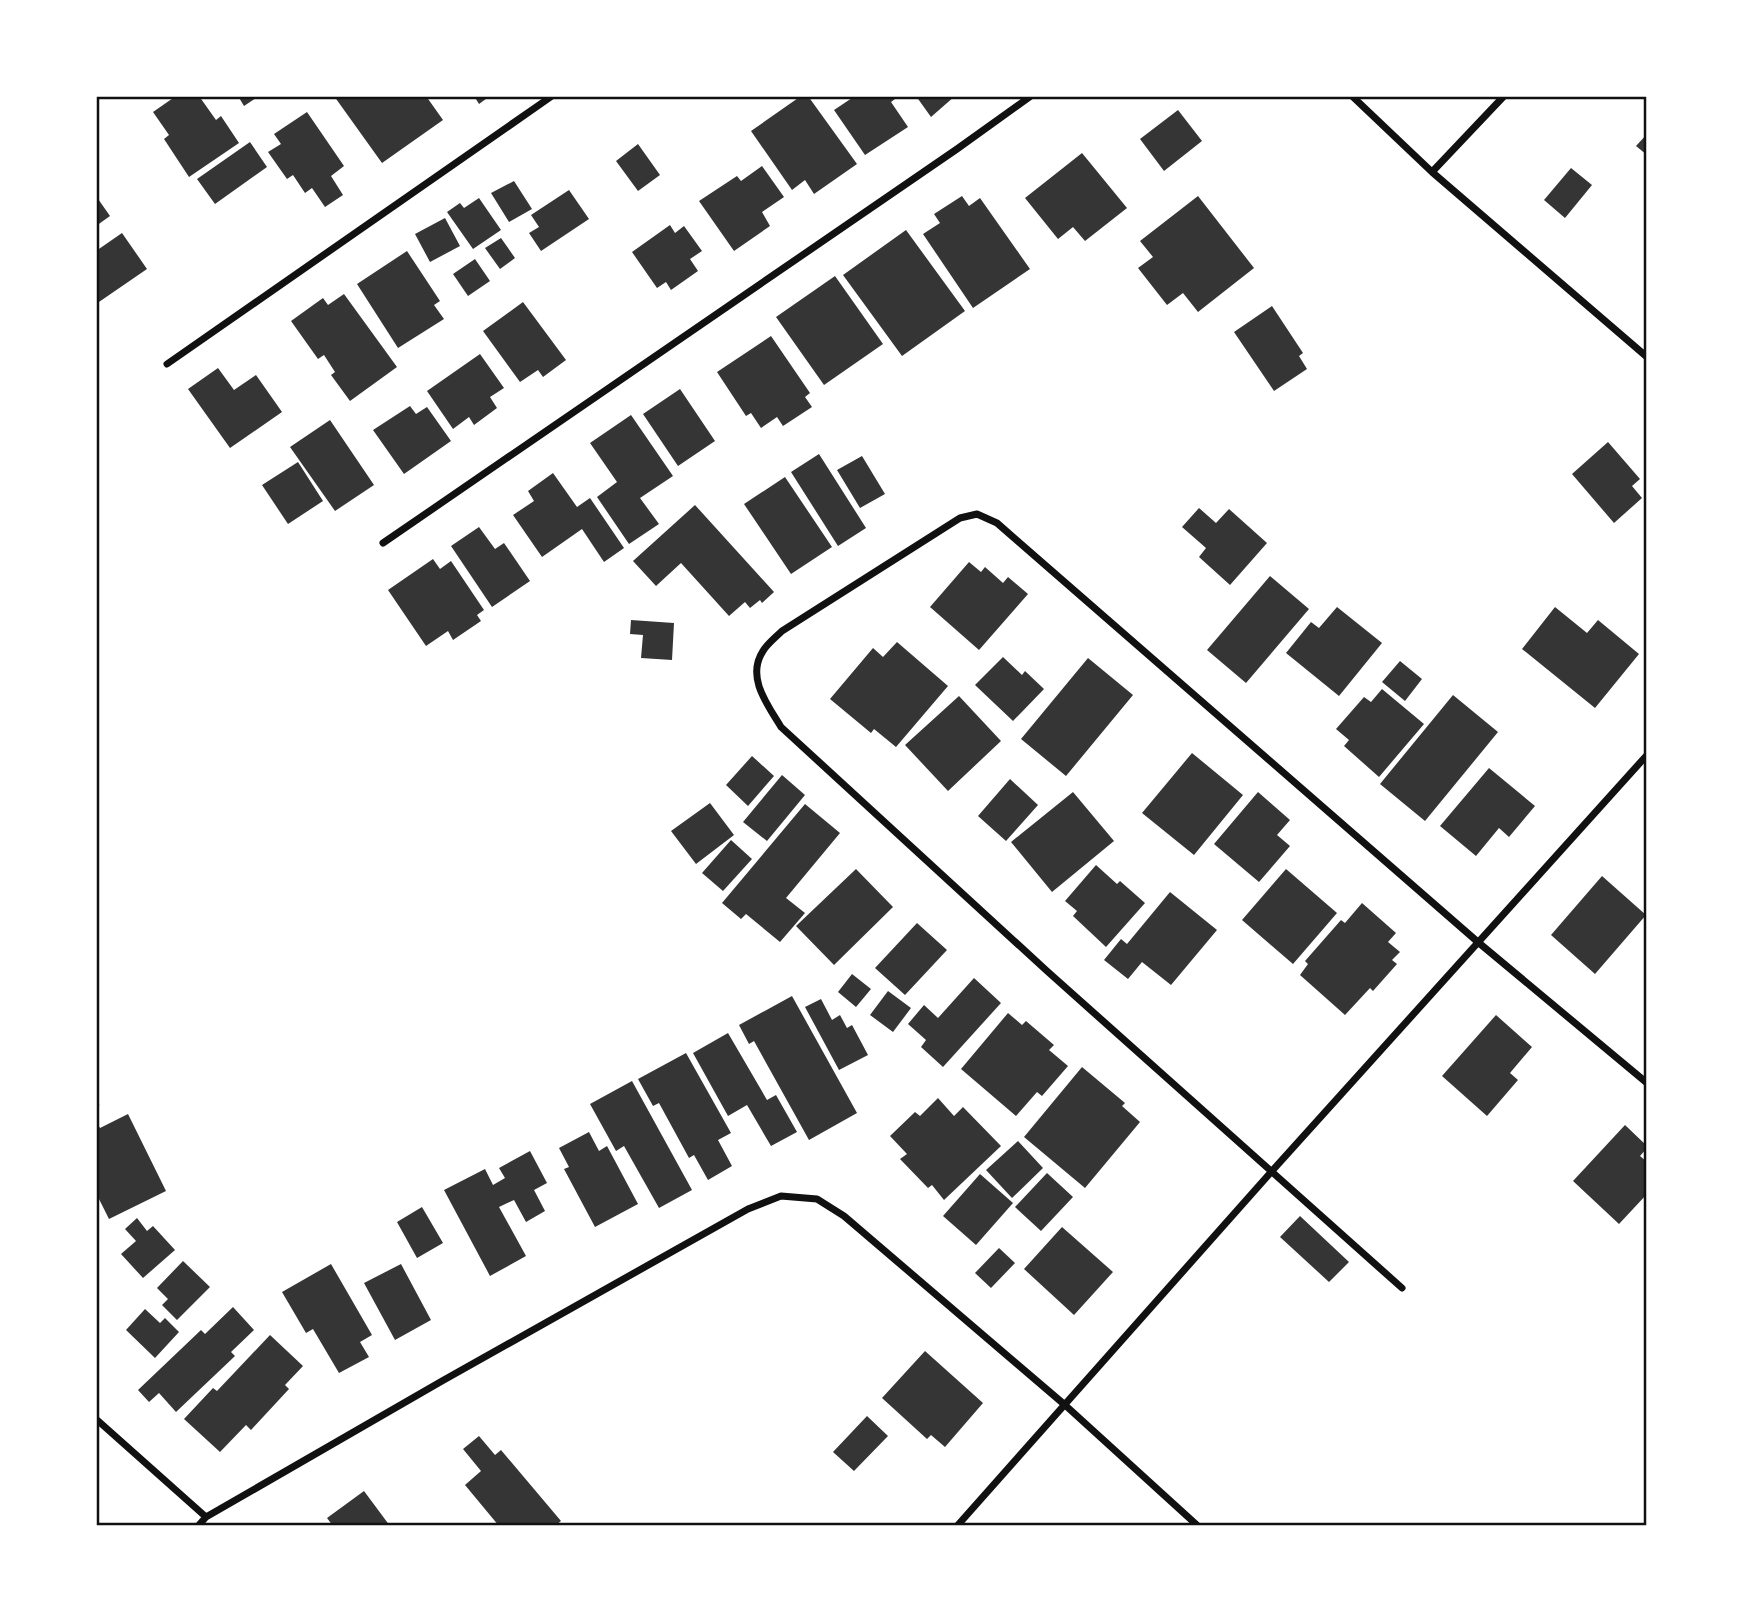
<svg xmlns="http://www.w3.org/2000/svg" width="1743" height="1622" font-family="'Sofia Sans Condensed',sans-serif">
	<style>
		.building { fill: #353535 }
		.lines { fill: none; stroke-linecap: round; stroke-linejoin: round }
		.path { stroke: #111; stroke-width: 4.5 }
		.minor { stroke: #111; stroke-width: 7 }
		.neatline { fill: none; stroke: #111; stroke-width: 2.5 }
	</style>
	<rect width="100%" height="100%" fill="#fff"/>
	<!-- building -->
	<path class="building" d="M176,96H199L216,120L221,116L239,143L189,177L164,139L169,135L153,112Z
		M238,96H259L244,106Z
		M334,96H426L443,120L382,163Z
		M474,96H490L479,104Z
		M801,96H808L857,164L814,194L805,180L792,190L751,131Z
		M855,96H899L891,102L908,127L865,155L834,110Z
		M916,96H955L931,117Z
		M1178,110L1202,141L1164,171L1140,139Z
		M307,112L344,166L331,176L343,195L325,207L312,188L305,193L293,175L287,179L268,152L281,144L274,134Z
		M1647,134V155L1636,146Z
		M250,142L267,167L215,204L197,179Z
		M638,144L660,175L638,191L616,161Z
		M1082,153L1127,208L1085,241L1073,227L1058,239L1025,198Z
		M762,166L784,197L762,212L770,226L734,251L699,201L737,176L741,181Z
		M1571,168L1592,185L1565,218L1544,200Z
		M514,181L532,209L509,222L491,193Z
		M569,190L589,219L541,251L529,233L539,227L531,215Z
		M96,196L110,216L96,226Z
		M962,196L969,206L980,198L1030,269L973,308L923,234L940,223L934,214Z
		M1198,196L1254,268L1198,312L1183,293L1167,305L1138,268L1153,257L1140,241Z
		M479,198L501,230L473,249L447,212L460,203L464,208Z
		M445,218L460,246L430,262L415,234Z
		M670,225L675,233L684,226L702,251L690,259L698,271L671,290L666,282L657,288L632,252Z
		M906,230L965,311L902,356L843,275Z
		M122,233L147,269L96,304V251Z
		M501,238L515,258L500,269L485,248Z
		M407,251L440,301L434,305L444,319L398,348L357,284Z
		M475,259L490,281L468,296L453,274Z
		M835,276L883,344L824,385L776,317Z
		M344,294L397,367L350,401L331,375L335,372L324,355L318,359L291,321L323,298L328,305Z
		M523,302L566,360L543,377L538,370L520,382L483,331Z
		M1272,306L1303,353L1299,356L1307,369L1274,391L1234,332Z
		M771,336L810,393L805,397L812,407L783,426L777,417L761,428L751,413L746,416L717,372Z
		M480,354L504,388L490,397L497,408L474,425L469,417L453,429L427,391Z
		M218,368L234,390L256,375L282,412L230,448L188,389Z
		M680,389L715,441L678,466L643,414Z
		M410,406L416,414L427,407L451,441L404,474L373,430Z
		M631,415L673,476L640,498L659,524L629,544L597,497L617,482L590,443Z
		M330,420L374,485L335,511L290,447Z
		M1608,442L1640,479L1632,486L1642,498L1614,523L1572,474Z
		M819,454L866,528L838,546L791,472Z
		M862,456L885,494L860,508L837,470Z
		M298,462L323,501L288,524L262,485Z
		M553,473L577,507L590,498L624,548L604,562L582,529L542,557L513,515L534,501L528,491Z
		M785,477L832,547L791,574L744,504Z
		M695,505L774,592L762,603L760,600L750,608L745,602L729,616L681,563L656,586L633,561Z
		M1199,508L1216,523L1229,509L1267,543L1230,585L1199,557L1206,548L1182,527Z
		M479,527L495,549L504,543L530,581L492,607L451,546Z
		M433,559L440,569L451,561L484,610L477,615L481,621L453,640L448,631L426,646L388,590Z
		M969,562L981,572L985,567L1003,583L1008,577L1028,594L979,650L930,607Z
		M1270,576L1309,609L1246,683L1207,650Z
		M1337,607L1382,643L1339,696L1286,653L1311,622L1319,628Z
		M1555,607L1587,633L1598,620L1639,654L1595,708L1522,649Z
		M631,620L674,623L672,660L641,658L643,635L630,634Z
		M897,642L948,686L896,747L874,729L871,733L830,699L873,648L883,657Z
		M1003,657L1022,675L1025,671L1044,689L1013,721L975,685Z
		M1088,658L1133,695L1066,776L1021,739Z
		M1400,661L1422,679L1405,701L1382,682Z
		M1382,689L1424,724L1379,777L1344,746L1349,740L1336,729L1364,697L1371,702Z
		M1453,695L1498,732L1425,821L1380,784Z
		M959,696L1001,741L948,791L905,745Z
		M1192,753L1243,795L1194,855L1142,813Z
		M752,756L774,776L748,806L726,785Z
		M1489,768L1535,806L1509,837L1499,828L1476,856L1440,826Z
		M782,775L805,795L767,841L743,822Z
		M1010,779L1038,805L1006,841L978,816Z
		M1073,792L1114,841L1052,892L1011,842Z
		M1258,792L1290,820L1277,835L1290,846L1259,882L1214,844Z
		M710,803L734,835L696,864L671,831Z
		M805,804L840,833L786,898L805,913L780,942L746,914L741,919L722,903Z
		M731,840L752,859L723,891L702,873Z
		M1096,865L1117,884L1120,881L1145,903L1106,947L1073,916L1077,911L1065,901Z
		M856,869L893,907L834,965L796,926Z
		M1286,869L1337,913L1293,964L1242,920Z
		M1602,876L1646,915L1595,974L1551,935Z
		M1170,892L1217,930L1171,985L1142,962L1128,979L1104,960L1121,939L1127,944Z
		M1362,903L1396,933L1388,942L1400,952L1392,960L1397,964L1373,991L1370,988L1345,1015L1300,975L1308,964L1305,961L1341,920L1345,923Z
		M917,923L947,950L905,995L875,968Z
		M852,974L871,989L856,1007L838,992Z
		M974,978L1001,1003L943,1067L921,1047L926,1040L908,1024L924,1005L938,1018Z
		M888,991L911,1008L893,1032L870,1015Z
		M792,996L857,1113L809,1140L754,1041L749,1044L739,1025Z
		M821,999L832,1020L840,1015L847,1028L852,1025L868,1055L839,1070L805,1007Z
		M1008,1013L1022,1025L1026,1021L1054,1045L1049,1050L1068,1066L1042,1096L1037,1092L1016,1116L961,1069Z
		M1496,1015L1532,1047L1510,1073L1518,1080L1487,1116L1442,1076Z
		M728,1033L767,1100L776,1095L797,1132L771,1146L747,1105L728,1116L693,1053Z
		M686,1053L731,1133L718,1140L732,1166L708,1180L694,1155L689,1158L659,1103L653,1106L638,1079Z
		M1082,1067L1125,1103L1122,1106L1140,1122L1085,1188L1024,1137Z
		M632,1081L692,1190L659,1208L624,1146L616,1151L590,1104Z
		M938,1098L954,1116L963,1107L1001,1146L944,1200L932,1185L928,1188L900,1159L907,1154L890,1136L915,1112L920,1116Z
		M128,1114L166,1191L109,1219L96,1193V1121L100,1128Z
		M1625,1125L1647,1146V1148L1640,1156L1647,1162V1194L1619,1224L1573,1181Z
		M589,1132L599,1151L607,1146L638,1204L595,1227L564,1169L569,1167L559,1148Z
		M1018,1141L1043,1168L1012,1198L986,1170Z
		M530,1151L547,1183L534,1190L545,1211L526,1222L514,1200L499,1207L526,1256L490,1276L444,1190L485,1169L493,1185L505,1178L499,1168Z
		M1047,1173L1073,1197L1041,1231L1015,1207Z
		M980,1174L1013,1203L976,1245L943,1216Z
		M422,1207L443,1243L417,1258L397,1222Z
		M1300,1216L1349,1262L1329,1282L1280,1237Z
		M137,1218L147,1231L153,1226L175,1250L143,1278L121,1254L136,1241L125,1229Z
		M1062,1227L1113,1272L1074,1315L1024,1269Z
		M999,1248L1015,1263L991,1288L975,1273Z
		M183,1261L210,1287L177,1320L162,1305L168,1299L157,1288Z
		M331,1264L372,1335L360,1342L369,1357L339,1373L313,1329L306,1333L282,1292Z
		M401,1264L431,1320L395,1340L364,1283Z
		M233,1307L254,1330L231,1352L235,1356L176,1412L159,1393L149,1402L138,1390L201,1330L205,1334Z
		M145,1309L160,1323L165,1318L179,1332L155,1358L126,1330Z
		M270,1335L303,1366L285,1385L289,1389L251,1430L246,1425L220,1452L184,1419L213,1388L217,1391Z
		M925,1351L983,1403L945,1447L931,1435L927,1439L882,1398Z
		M867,1416L888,1436L854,1471L833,1452Z
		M479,1436L495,1455L501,1450L561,1521L555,1526H499L465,1485L481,1471L463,1449Z
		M364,1491L390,1526H333L327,1518Z"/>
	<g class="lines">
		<!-- path -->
		<path class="path" d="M96,1106L97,1105"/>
		<!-- minor -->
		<path class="minor" d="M1352,96L1432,172L1647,357
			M1432,172L1504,96
			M167,364L552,96
			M383,543L957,149L1031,96
			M1402,1288L1047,971L781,727C767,704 746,677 763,651C767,644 776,637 782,631L960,518L977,514L997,523L1479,943L1647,1083
			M96,1419L206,1517
			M198,1526L206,1517L442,1381L748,1209L781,1196L817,1199L844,1216L1065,1405L1198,1526
			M957,1526L1272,1171L1647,755"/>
	</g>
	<!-- border -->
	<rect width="1743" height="1622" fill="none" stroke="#ffffff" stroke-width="196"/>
	<rect x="98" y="98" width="1547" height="1426" class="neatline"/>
</svg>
